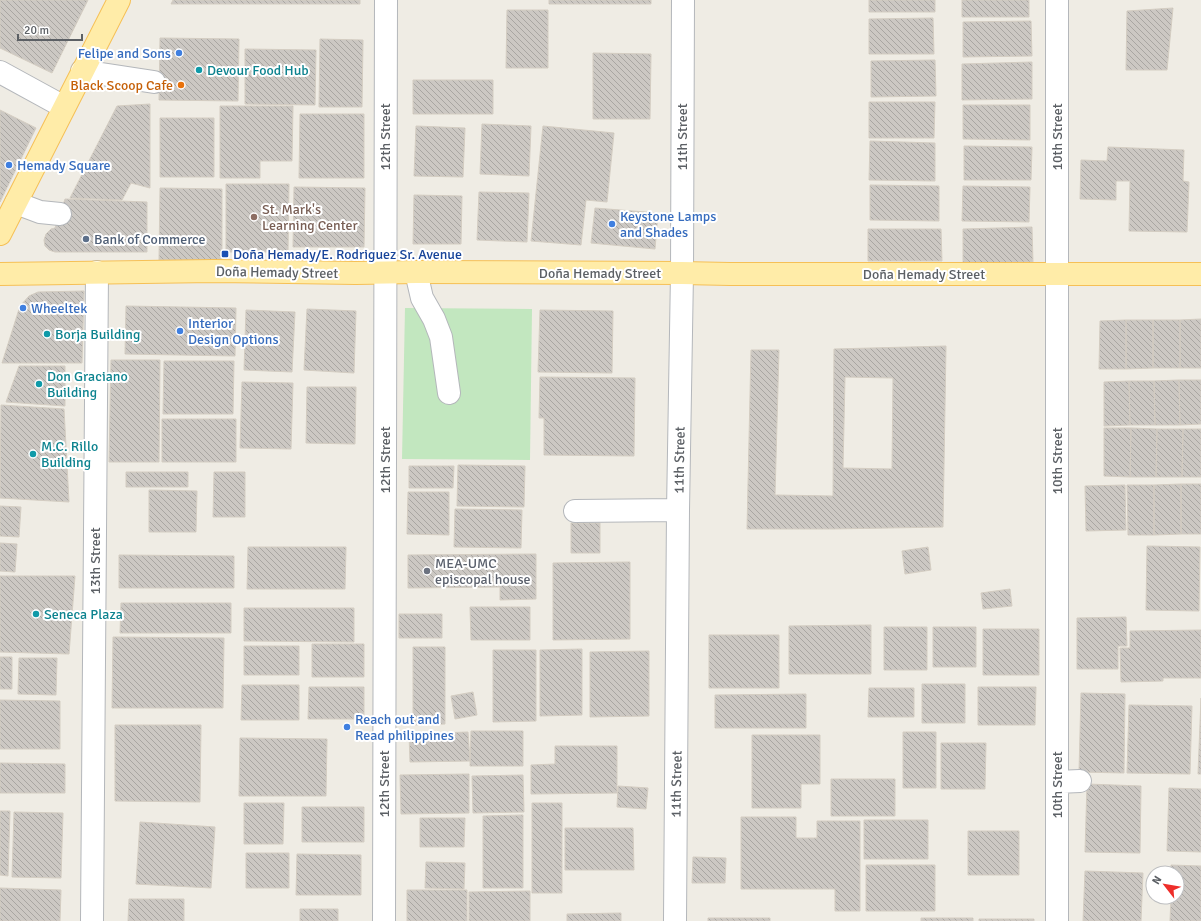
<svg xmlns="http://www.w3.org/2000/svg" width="1201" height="921" font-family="Signika,sans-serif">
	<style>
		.grass { fill: #c2e7bf }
		.building { fill: url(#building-back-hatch); stroke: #d4cdc2; fill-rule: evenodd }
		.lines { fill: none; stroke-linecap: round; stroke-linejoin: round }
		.minor-casing { stroke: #b4b7bb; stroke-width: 24 }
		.major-casing { stroke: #f6c056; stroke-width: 24 }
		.minor { stroke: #fff; stroke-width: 22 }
		.major { stroke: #ffeca8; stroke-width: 22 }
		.shop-dot { fill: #3f7fe0; stroke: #fff; stroke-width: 1.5 }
		.culture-dot { fill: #0f9aa8; stroke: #fff; stroke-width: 1.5 }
		.food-dot { fill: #e8710a; stroke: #fff; stroke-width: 1.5 }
		.education-dot { fill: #8d6e63; stroke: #fff; stroke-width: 1.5 }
		.service-dot { fill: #5c6f8a; stroke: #fff; stroke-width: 1.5 }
		.transit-dot { fill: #1a4fb4; stroke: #fff; stroke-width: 1.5 }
		.worship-dot { fill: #6b7280; stroke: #fff; stroke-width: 1.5 }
		.labels { text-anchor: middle; stroke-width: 4; stroke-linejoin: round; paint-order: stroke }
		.shop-label { font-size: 14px; fill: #366cbe; stroke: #fff; text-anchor: start }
		.culture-label { font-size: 14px; fill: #0d838f; stroke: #fff; text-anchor: start }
		.food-label { font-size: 14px; fill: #c56008; stroke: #fff; text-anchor: end }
		.street-label { font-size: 14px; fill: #5c6065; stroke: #fff }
		.education-label { font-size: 14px; fill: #785e54; stroke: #fff; text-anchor: start }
		.service-label { font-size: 14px; fill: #4e5e75; stroke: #fff; text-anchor: start }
		.transit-label { font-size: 14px; fill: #164399; stroke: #fff; text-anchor: start }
		.worship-label { font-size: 14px; fill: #5b616d; stroke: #fff; text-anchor: start }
	</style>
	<defs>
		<pattern id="building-back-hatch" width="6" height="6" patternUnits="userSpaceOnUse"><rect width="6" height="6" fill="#ccc8c3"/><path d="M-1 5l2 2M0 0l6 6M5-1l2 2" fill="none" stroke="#a9a6a2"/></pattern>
	</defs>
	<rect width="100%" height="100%" fill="#efece4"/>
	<!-- grass -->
	<path class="grass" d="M405,308L532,309L530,460L402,459Z"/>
	<!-- building -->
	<path class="building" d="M0,0H88L52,73L0,48Z
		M173,0H360V4H171Z
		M549,0H651V4H549Z
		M869,0H935V12H869Z
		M962,0H1029V17H962Z
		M1173,8L1167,70H1126L1127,11Z
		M507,10H548V68H506Z
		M933,18L934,54H869V19Z
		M1031,21L1032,56L963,57V22Z
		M160,38L239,39L238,101L159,100Z
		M320,39L363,40L362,107H319Z
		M245,49L316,50L315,105L245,104Z
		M593,53L651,54L650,119H593Z
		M935,60L936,96L871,97V61Z
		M1032,62V99L962,100V64Z
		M413,80H493V114H413Z
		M869,102H935L934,138H869Z
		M150,104V188L131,183L122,200L70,198L117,106Z
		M963,105H1030V140L963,139Z
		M220,106H293L292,161H260V178H220Z
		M0,110L36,128L0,202Z
		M300,114H364V178H299Z
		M160,118H214V177H160Z
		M482,124L531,126L529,176L480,174Z
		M416,126L465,128L463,177L414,176Z
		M543,126L614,133L607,202L586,200L581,245L531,241Z
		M870,141L935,143V181L869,180Z
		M964,146L1032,147L1031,180H964Z
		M1108,147L1184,150L1183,181L1189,182L1187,232L1129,231L1130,181H1116V200L1080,199L1081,160L1107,161Z
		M226,184H289L288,252H226Z
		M870,185L939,186V221L870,220Z
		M963,186L1030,187L1029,222L962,221Z
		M294,187L365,188L364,247H293Z
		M160,188L222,189V260H159Z
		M479,192L529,193L527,242L477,240Z
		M414,195L462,196L461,244H413Z
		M65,199L147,202V252H55L49,250L45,246L44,240L46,234L51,229L55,228Z
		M595,208L658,213L655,249L591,243Z
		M1032,227L1033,262L963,263V229Z
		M868,229H941L942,261H868Z
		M84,291L82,363H2L20,306L29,296L38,292Z
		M126,306L236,308L235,356L125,354Z
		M307,309L356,311L354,373L304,370Z
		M246,310L295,312L292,372L244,370Z
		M540,310L613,311L612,373L538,372Z
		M1201,319V368H1180V320Z
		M1126,320V369H1099L1100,321Z
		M1126,320H1153V368L1126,369Z
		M1153,320H1180V368H1153Z
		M946,346L943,527L832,529H747L751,350H779L775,495L833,496L834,349ZM845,377L893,378L892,469L843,468Z
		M111,360H160L159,462H109Z
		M164,361H234L233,414H163Z
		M19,366H65V406L6,402Z
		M540,377L635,378L634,456L544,455V418H539Z
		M1179,380H1201V424L1180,425Z
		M1179,380L1180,425H1155L1154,381Z
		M1129,381H1154L1155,425H1130Z
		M1129,381L1130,425L1104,426V382Z
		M242,382L293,383L291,449L240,448Z
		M307,387H356L355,444L306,443Z
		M1,405L64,409L69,502L0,498Z
		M162,419H236V462H162Z
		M1104,428H1131L1130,477L1104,476Z
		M1131,428L1157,429L1156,477H1130Z
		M1157,429H1183L1182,477H1156Z
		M1183,429H1201V477H1182Z
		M458,465L525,466L524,507L457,506Z
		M409,466H454L453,488H409Z
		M126,472H188V487H126Z
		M214,472H245V517H213Z
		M1181,484H1201V534H1181Z
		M1181,484V534L1154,535V485Z
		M1125,485L1126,530L1086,531L1085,486Z
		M1127,485H1154V535H1128Z
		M149,490L197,491L196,532H149Z
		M408,492H449V535L407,534Z
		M0,506L21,507L19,537L0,536Z
		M455,509L522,510L521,548L454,547Z
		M571,523H600V553H571Z
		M0,543L17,544L15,572L0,571Z
		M1147,546L1200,547L1199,611L1146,610Z
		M248,547H346L345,589H247Z
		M928,547L931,570L905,574L902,551Z
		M536,554V599L500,600V587L408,588V555Z
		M119,555L234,556V588H119Z
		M630,562V639L553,640V563Z
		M0,576H75L69,654L0,652Z
		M1010,589L1012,606L983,609L981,593Z
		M121,603H231V633H120Z
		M470,607H530V640H471Z
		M244,608H354V642L244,641Z
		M399,614H442V638H399Z
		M1126,617L1127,646H1118V669H1077V618Z
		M871,625V674H789V626Z
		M884,627H927V670H884Z
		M933,627H976V667H933Z
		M983,629H1039V675H983Z
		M1201,630V678H1163V681L1121,682L1120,648H1130V631Z
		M709,635H779V688H709Z
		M113,637L224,638L223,708H112Z
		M312,644H364V677H312Z
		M244,646H299V675H244Z
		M413,647H445V724L413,725Z
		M582,649V715L540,716V650Z
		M493,650H536V721L493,722Z
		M649,651V716L590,717V652Z
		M0,657H12V689H0Z
		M19,658H57L56,695L18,694Z
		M922,684H965V723H922Z
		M242,685H299V720H241Z
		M309,687H364V719H308Z
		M978,687H1036L1035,725H978Z
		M869,688H914V717H868Z
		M473,692L477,715L455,719L451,696Z
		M1081,693L1125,694L1124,773L1079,772Z
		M806,694V728H715V695Z
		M1201,698V774H1198Z
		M0,700L60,701V749H0Z
		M1129,705L1192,706L1190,774L1127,773Z
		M115,725H201L200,802L115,801Z
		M471,731H523V766H470Z
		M468,732L470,761L410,762L409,734Z
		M903,732H936V788H903Z
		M752,735H820V784H801V808H752Z
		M240,738L327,739L326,796H239Z
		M941,743H986L985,789H941Z
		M555,746H617V793L531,794V765L555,764Z
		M0,763L65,764V793H0Z
		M469,774V813L401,814L400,775Z
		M523,775L524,812L473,813L472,776Z
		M831,779H895V816H831Z
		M1087,784L1141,786L1140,853L1085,852Z
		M618,786L648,788L646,809L617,807Z
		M1169,788L1201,789V852L1167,851Z
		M244,803H284L283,844H244Z
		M532,803H562V893H532Z
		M302,807H364V842H302Z
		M0,811H10L8,876L0,875Z
		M14,812L63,813L61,878L12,877Z
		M523,815V888H483V816Z
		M741,817H796V838H817V821H860V911H835V889H741Z
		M420,818H465L464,847H420Z
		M864,820H928V859H864Z
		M140,822L215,827L211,888L136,884Z
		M565,828H633L634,870H565Z
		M968,831H1019V875H968Z
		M246,853H289V888H246Z
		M297,854L361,855V895H296Z
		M693,857L726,858L725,883H692Z
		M426,862L465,863L464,889L425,888Z
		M866,865H935V911H866Z
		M1171,865L1201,866V921H1170L1171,897H1177V873H1171Z
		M1085,871L1143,873L1141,921H1083Z
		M0,888L61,890L60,921H0Z
		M407,890H467V921H407Z
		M530,891V921H469V892Z
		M129,899H184V921H128Z
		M300,909H338V921H300Z
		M621,913V921H567V914Z
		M708,918H770V921H708Z
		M921,918H973V921H921Z
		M979,919H1034V921H979Z"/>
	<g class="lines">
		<defs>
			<path id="minor" d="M1057,0V921
				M82,71L154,82
				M0,72L64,107
				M16,203L40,212L60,214
				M416,272L422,298L434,319L441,337L449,393
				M575,511L678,510
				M1057,782L1080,781
				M92,921L97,272
				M384,921L386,0
				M675,921L678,510L682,273L683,0"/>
			<path id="major" d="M0,234L119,0
				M0,274L214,271L356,273L416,272L682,273L730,274H1201"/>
		</defs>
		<!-- minor casing -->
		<use href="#minor" class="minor-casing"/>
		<!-- major casing -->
		<use href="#major" class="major-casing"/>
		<!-- minor -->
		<use href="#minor" class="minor"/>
		<!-- major -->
		<use href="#major" class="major"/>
	</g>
	<!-- markers -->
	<g class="shop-dot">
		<circle cx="179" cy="53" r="4"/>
		<circle cx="9" cy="165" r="4"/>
		<circle cx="612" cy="224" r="4"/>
		<circle cx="23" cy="308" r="4"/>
		<circle cx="180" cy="331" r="4"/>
		<circle cx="347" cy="727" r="4"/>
	</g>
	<g class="culture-dot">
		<circle cx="199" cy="70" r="4"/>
		<circle cx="47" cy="334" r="4"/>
		<circle cx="39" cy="384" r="4"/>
		<circle cx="33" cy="454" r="4"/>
		<circle cx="36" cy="614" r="4"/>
	</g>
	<circle class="food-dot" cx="181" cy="85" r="4"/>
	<circle class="education-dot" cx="254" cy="217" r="4"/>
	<circle class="service-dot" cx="86" cy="239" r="4"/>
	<rect class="transit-dot" x="221" y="250" width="8" height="8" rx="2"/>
	<circle class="worship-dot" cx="427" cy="571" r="4"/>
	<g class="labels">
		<!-- shop labels -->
		<g class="shop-label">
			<text x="171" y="58" text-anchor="end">Felipe and Sons</text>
			<text x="17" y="170">Hemady Square</text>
			<text x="620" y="221">Keystone Lamps<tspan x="620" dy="16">and Shades</tspan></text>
			<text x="31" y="313">Wheeltek</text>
			<text x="188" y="328">Interior<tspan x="188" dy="16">Design Options</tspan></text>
			<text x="355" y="724">Reach out and<tspan x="355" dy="16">Read philippines</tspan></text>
		</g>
		<!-- culture labels -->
		<g class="culture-label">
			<text x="207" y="75">Devour Food Hub</text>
			<text x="55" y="339">Borja Building</text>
			<text x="47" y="381">Don Graciano<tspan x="47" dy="16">Building</tspan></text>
			<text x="41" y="451">M.C. Rillo<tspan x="41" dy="16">Building</tspan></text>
			<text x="44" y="619">Seneca Plaza</text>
		</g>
		<!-- food labels -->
		<g class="food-label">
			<text x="173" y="90">Black Scoop Cafe</text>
		</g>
		<!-- street labels -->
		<g class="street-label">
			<text transform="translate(385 137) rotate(-90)" y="5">12th Street</text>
			<text transform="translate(682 137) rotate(-90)" y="5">11th Street</text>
			<text transform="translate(1057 137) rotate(-90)" y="5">10th Street</text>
			<text transform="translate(277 272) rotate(1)" y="5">Doña Hemady Street</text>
			<text x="600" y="278">Doña Hemady Street</text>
			<text x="924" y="279">Doña Hemady Street</text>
			<text transform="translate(385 460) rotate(-90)" y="5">12th Street</text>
			<text transform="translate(679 460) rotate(-89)" y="5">11th Street</text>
			<text transform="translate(1057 461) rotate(-90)" y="5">10th Street</text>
			<text transform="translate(95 561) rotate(-90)" y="5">13th Street</text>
			<text transform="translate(384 784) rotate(-90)" y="5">12th Street</text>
			<text transform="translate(676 784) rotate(-89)" y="5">11th Street</text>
			<text transform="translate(1057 785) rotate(-90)" y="5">10th Street</text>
		</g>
		<!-- education labels -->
		<g class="education-label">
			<text x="262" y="214">St. Mark's<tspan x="262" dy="16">Learning Center</tspan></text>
		</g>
		<!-- service labels -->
		<g class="service-label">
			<text x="94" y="244">Bank of Commerce</text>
		</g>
		<!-- transit labels -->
		<g class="transit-label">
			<text x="233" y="259">Doña Hemady/E. Rodriguez Sr. Avenue</text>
		</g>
		<!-- worship labels -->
		<g class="worship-label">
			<text x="435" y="568">MEA-UMC<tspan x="435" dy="16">episcopal house</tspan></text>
		</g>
	</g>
	<!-- north arrow -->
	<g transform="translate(1165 885) rotate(301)"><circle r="19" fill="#ffffff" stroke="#bebfc1"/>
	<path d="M0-3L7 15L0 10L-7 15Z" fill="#ee2e2a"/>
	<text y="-6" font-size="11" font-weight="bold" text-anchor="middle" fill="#5c6065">N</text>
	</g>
	<!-- scale -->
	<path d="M18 34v6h64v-6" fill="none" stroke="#5c6065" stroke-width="2"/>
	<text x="24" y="34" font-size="12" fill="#5c6065" stroke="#ffffff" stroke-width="3" paint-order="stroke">20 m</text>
</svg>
